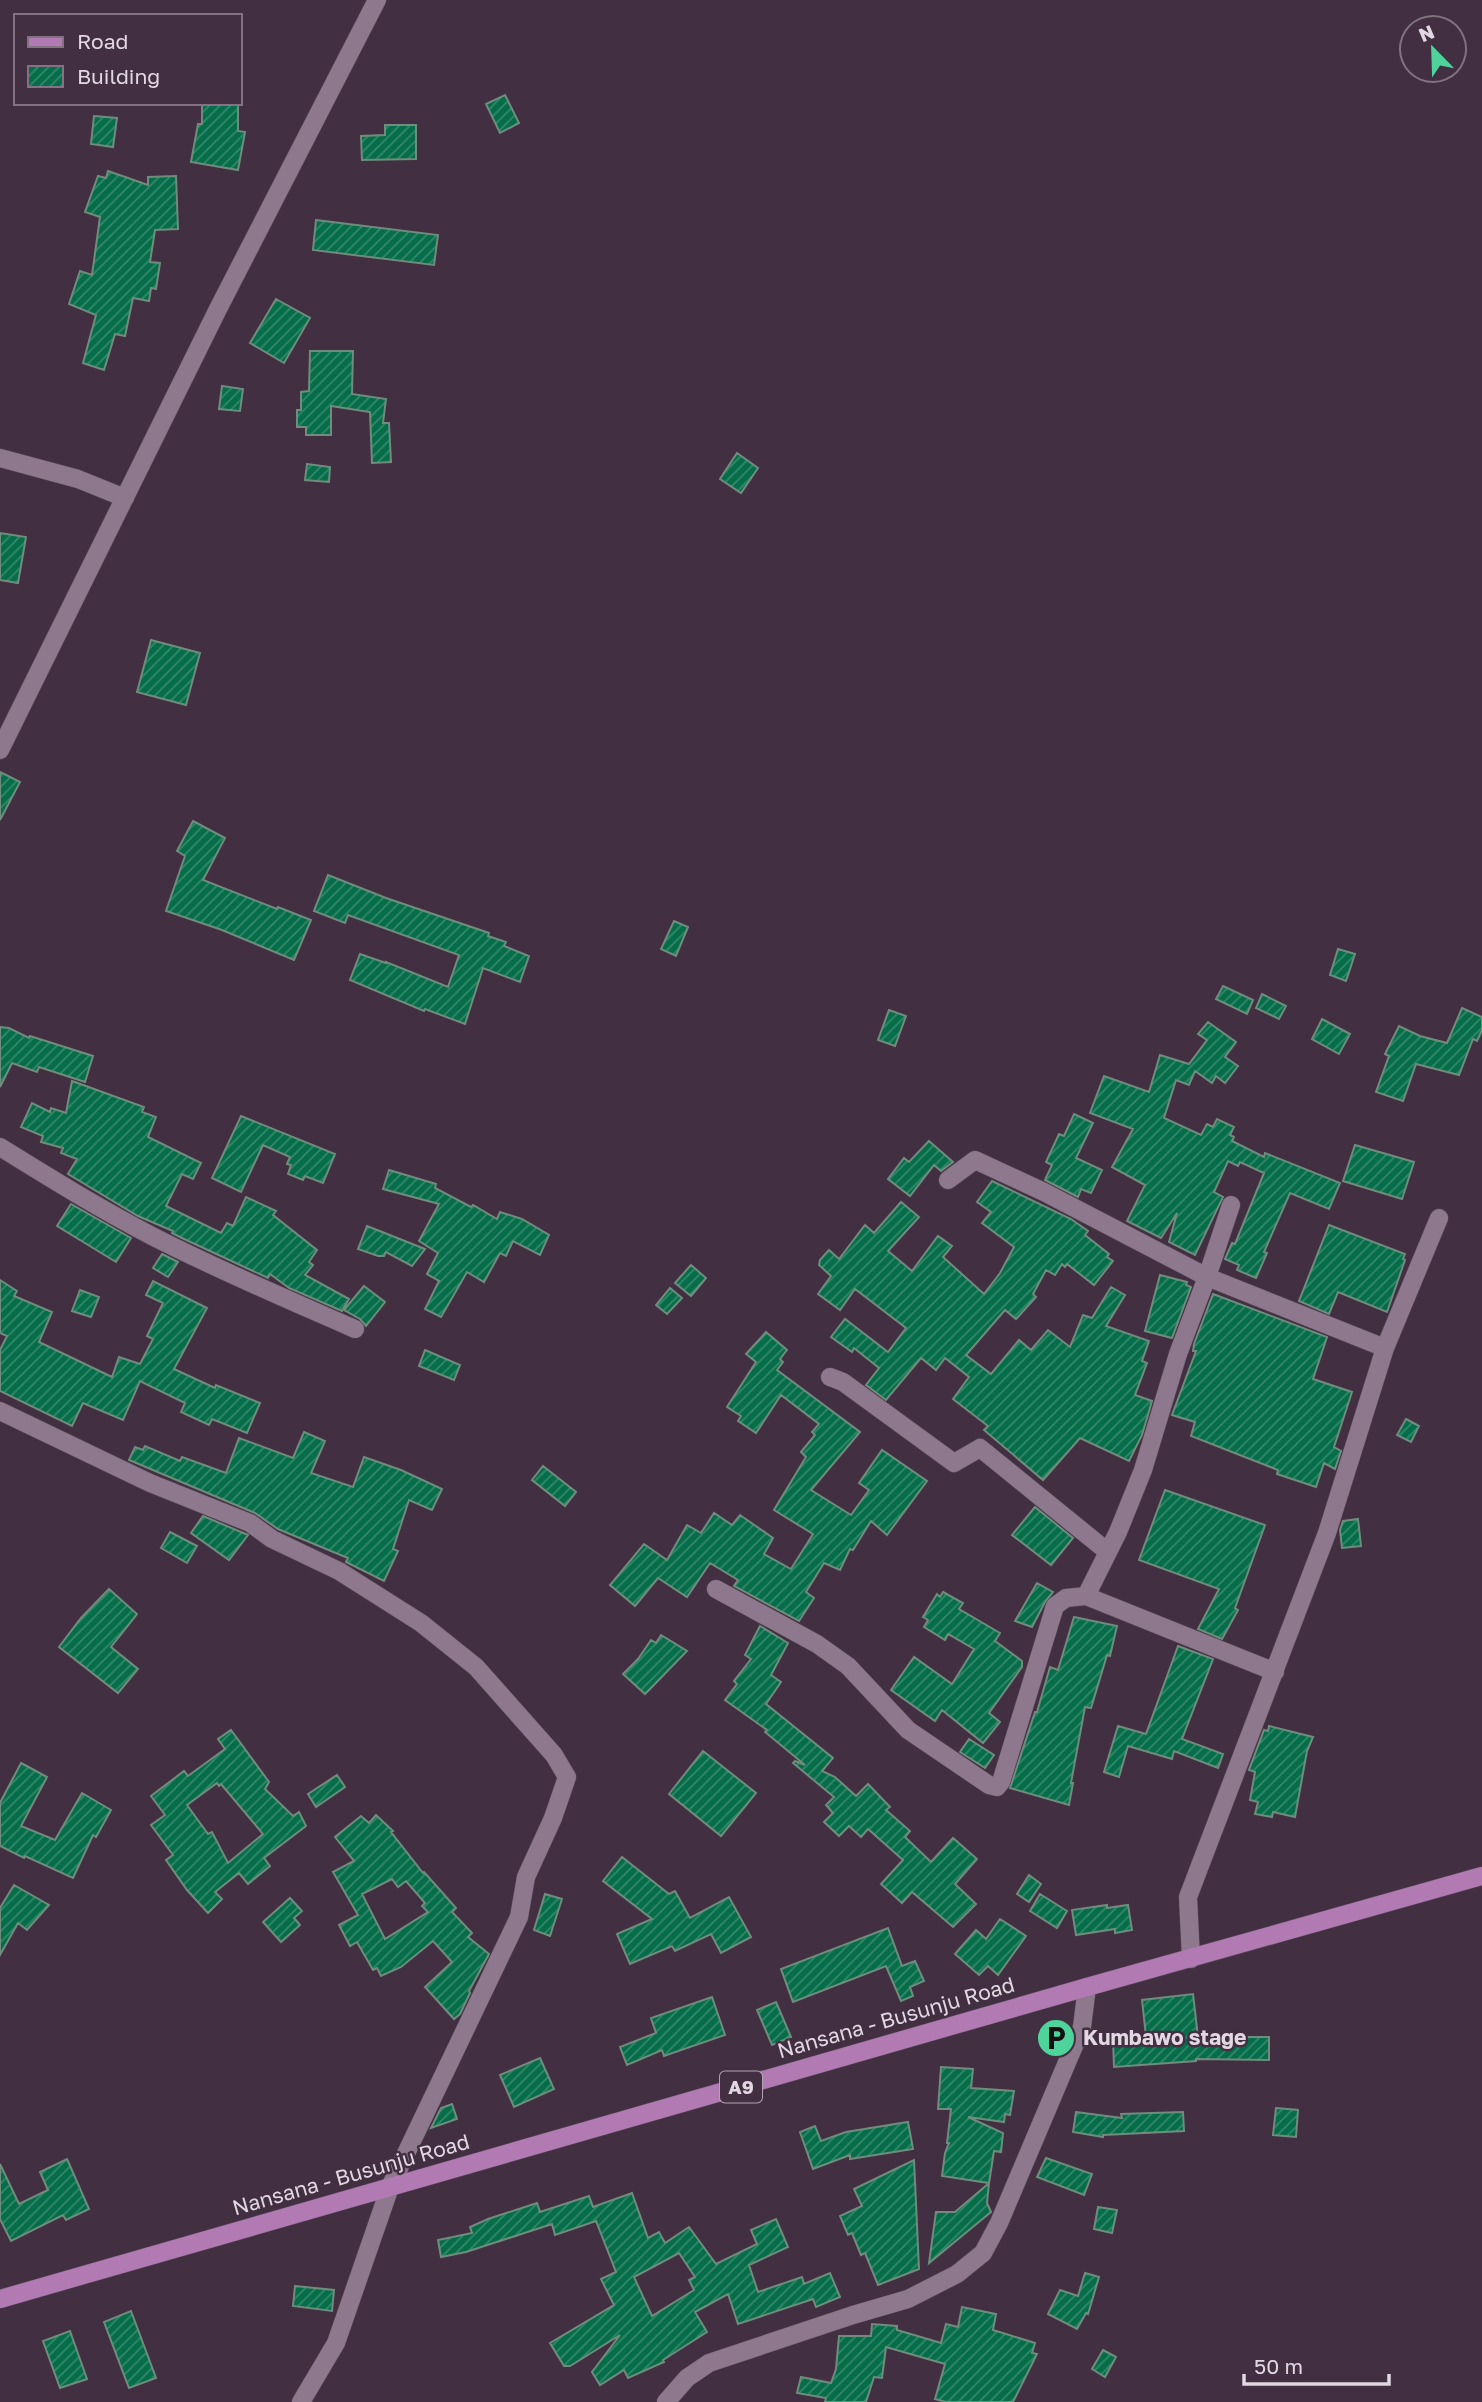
<svg xmlns="http://www.w3.org/2000/svg" width="1482" height="2402" font-family="'Golos Text',sans-serif">
	<style>
		.building { fill: url(#building-hatch); stroke: #6f8c7c; stroke-width: 2; fill-rule: evenodd }
		.lines { fill: none; stroke-linecap: round; stroke-linejoin: round }
		.minor-casing { stroke: #5c4d5c; stroke-width: 19 }
		.major-casing { stroke: #5c4d5c; stroke-width: 19 }
		.minor { stroke: #8d788d; stroke-width: 18 }
		.major { stroke: #b17ab3; stroke-width: 18 }
		.labels { text-anchor: middle; stroke-width: 5; stroke-linejoin: round; paint-order: stroke }
		.shield { fill: #422f42; stroke: #b2a5b2; stroke-width: 2 }
		.shield-label { font-size: 19px; font-weight: bold; fill: #e2d7e2 }
		.street-label { font-size: 21px; fill: #e2d7e2; stroke: #422f42 }
		.poi-label { font-size: 21px; font-weight: bold; fill: #e2d7e2; stroke: #422f42; text-anchor: start }
	</style>
	<defs>
		<pattern id="building-hatch" width="6" height="6" patternUnits="userSpaceOnUse" patternTransform="scale(1.75)"><rect width="6" height="6" fill="#056d49"/><path d="M-1 1l2-2M0 6l6-6M5 7l2-2" fill="none" stroke="#35886c"/></pattern>
	</defs>
	<rect width="100%" height="100%" fill="#422f42"/>
	<!-- building -->
	<path class="building" d="M505,95L519,123L500,133L486,104Z
		M202,103H238V131L245,132L238,170L191,162L198,124H202Z
		M94,116L117,118L113,147L91,144Z
		M385,125H416V159L362,160L361,136L385,135Z
		M108,171L148,185V177L176,176L178,229L155,230L150,262L160,263L156,289L151,288L149,301L133,298L125,336L115,334L104,370L83,363L96,315L69,304L80,271L92,275L100,217L85,212L98,176L106,178Z
		M316,220L438,235L434,265L313,250Z
		M276,299L310,318L284,363L250,343Z
		M310,351H353L352,394L386,399L383,423H389L391,462L372,463L370,412L331,406V435H306V427H297V410H301V392L309,391Z
		M222,386L243,389L240,411L219,409Z
		M737,453L758,468L741,493L720,479Z
		M307,464L330,467L329,482L305,480Z
		M0,533L26,537L18,583L0,580Z
		M151,640L200,653L186,705L137,692Z
		M0,772L20,782L0,820Z
		M193,821L225,838L203,880L277,909L278,907L311,920L294,960L222,930L166,911L185,856L177,851Z
		M328,875L386,898L489,933L488,936L506,942L504,946L529,956L520,982L483,968L465,1024L425,1009L424,1011L350,980L360,954L386,963V962L448,987L459,955L348,915L345,923L314,911Z
		M674,921L688,927L676,956L661,949Z
		M1338,949L1355,954L1346,981L1330,975Z
		M1223,986L1253,1000L1247,1014L1216,999Z
		M1262,994L1286,1006L1279,1019L1256,1008Z
		M1462,1008L1482,1017V1030L1477,1041L1473,1039L1459,1075L1416,1064L1403,1101L1376,1092L1389,1056L1385,1054L1399,1026L1420,1036L1447,1043Z
		M889,1010L906,1016L895,1046L878,1040Z
		M1322,1019L1350,1034L1339,1054L1312,1039Z
		M1208,1022L1236,1042L1225,1057L1238,1066L1225,1083L1216,1076L1212,1083L1195,1071L1189,1085L1176,1080L1164,1118L1201,1135L1207,1124L1213,1127L1217,1119L1234,1127L1230,1135L1234,1137L1232,1141L1264,1157L1265,1153L1340,1183L1329,1209L1290,1193L1264,1252L1267,1253L1256,1278L1237,1270L1239,1265L1225,1259L1232,1243L1235,1244L1264,1173L1240,1162L1238,1166L1228,1161L1214,1192L1223,1197L1195,1255L1169,1242L1177,1213L1161,1238L1127,1221L1145,1185L1112,1167L1133,1129L1090,1113L1104,1076L1149,1092L1160,1055L1189,1064L1207,1040L1198,1034Z
		M0,1027L9,1028L29,1038L30,1036L93,1056L85,1082L39,1067L37,1072L12,1063L0,1087Z
		M72,1081L144,1107L142,1112L156,1117L148,1137L201,1163L193,1179L182,1174L166,1206L221,1233L227,1223L233,1226L246,1197L276,1211L273,1215L317,1250L309,1262L313,1265L305,1275L349,1299L342,1311L289,1288L270,1274L268,1278L182,1238L172,1233L173,1231L138,1216L68,1174L77,1159L61,1153L63,1148L41,1142L43,1136L21,1127L32,1103L50,1112L51,1108L66,1113Z
		M1074,1114L1093,1123L1076,1158L1102,1170L1091,1193L1081,1189L1078,1197L1045,1180L1052,1165L1046,1162L1059,1134L1064,1136Z
		M241,1116L335,1154L323,1183L305,1176L303,1180L288,1174L291,1165L287,1164L290,1157L263,1145L241,1192L212,1178Z
		M929,1141L953,1162L941,1171L934,1165L910,1196L888,1179L904,1158L909,1162Z
		M1355,1145L1414,1162L1402,1199L1343,1181Z
		M389,1170L436,1184L435,1188L471,1207L473,1205L497,1219L500,1212L522,1219L549,1235L540,1255L513,1241L506,1256L500,1253L484,1282L467,1272L441,1317L425,1309L439,1281L427,1274L438,1253L419,1241L439,1204L383,1189Z
		M992,1181L1071,1219L1088,1231L1085,1235L1109,1254L1107,1257L1113,1261L1094,1285L1067,1264L1065,1267L1062,1264L1055,1275L1046,1270L1033,1294L1036,1297L1016,1319L1005,1310L966,1355L991,1374L1019,1340L1031,1350L1048,1330L1070,1347L1083,1315L1092,1318L1111,1287L1125,1295L1106,1326L1149,1341L1142,1361L1147,1363L1135,1395L1152,1401L1142,1435L1129,1461L1080,1438L1043,1480L984,1430L988,1426L953,1399L969,1377L945,1358L936,1370L921,1358L886,1400L866,1385L879,1368L854,1348L852,1352L831,1337L845,1319L888,1352L906,1328L855,1289L840,1310L818,1294L831,1276L819,1265L820,1260L829,1250L839,1259L865,1225L874,1233L901,1202L919,1217L888,1251L912,1271L938,1236L952,1246L943,1257L984,1294L1000,1273L1014,1247L982,1223L991,1212L977,1202Z
		M71,1204L131,1238L116,1262L57,1226Z
		M1329,1225L1405,1254L1403,1259L1405,1260L1387,1312L1338,1292L1329,1314L1299,1301Z
		M367,1226L425,1249L412,1266L386,1252L384,1256H378L358,1249Z
		M162,1254L178,1262L168,1277L153,1268Z
		M691,1265L706,1278L691,1296L675,1283Z
		M1160,1275L1187,1282L1186,1285L1191,1287L1172,1338L1145,1331Z
		M0,1280L17,1291L14,1296L52,1312L39,1342L112,1377L119,1357L140,1364L153,1339L147,1336L163,1303L146,1295L153,1281L207,1308L174,1369L215,1388L216,1385L260,1403L247,1433L212,1419L209,1425L181,1412L185,1403L140,1381L123,1420L83,1403L72,1426L0,1391V1350L7,1336L0,1333Z
		M364,1286L385,1302L366,1326L360,1319L344,1310Z
		M670,1288L682,1298L667,1314L656,1305Z
		M80,1290L99,1297L91,1317L72,1311Z
		M1213,1294L1327,1337L1313,1379L1352,1392L1334,1447L1341,1451L1335,1469L1324,1463L1316,1487L1277,1474L1278,1470L1191,1436L1195,1422L1172,1415L1196,1351H1193L1194,1344Z
		M766,1332L787,1350L780,1359L783,1362L777,1370L860,1432L811,1490L851,1515L869,1490L859,1483L882,1450L927,1481L887,1535L871,1521L853,1550L850,1549L840,1570L824,1563L806,1592L814,1598L799,1621L734,1586L738,1580L710,1563L687,1597L658,1578L635,1606L610,1585L644,1544L667,1560L687,1525L701,1533L714,1513L732,1525L740,1515L773,1538L764,1554L791,1569L813,1534L774,1510L806,1457L801,1452L815,1435L812,1432L819,1424L781,1395L756,1433L738,1421L741,1416L727,1407L756,1362L746,1354Z
		M425,1350L460,1365L454,1380L419,1366Z
		M1406,1419L1419,1426L1411,1442L1397,1435Z
		M304,1432L325,1441L311,1473L353,1487L364,1457L401,1470L442,1489L432,1510L409,1500L393,1549L398,1551L384,1581L346,1562L348,1558L278,1529L255,1513L129,1460L135,1447L143,1450L145,1446L180,1461L182,1457L226,1473L239,1438L293,1458Z
		M543,1466L576,1492L565,1506L532,1480Z
		M1165,1490L1265,1525L1235,1608L1238,1610L1222,1639L1198,1629L1219,1589L1139,1560Z
		M1035,1507L1073,1538L1051,1565L1012,1535Z
		M203,1516L248,1535L229,1560L191,1533Z
		M1358,1519L1361,1546L1342,1548L1340,1530L1343,1521Z
		M170,1532L197,1546L187,1563L161,1548Z
		M1037,1583L1053,1592L1045,1602L1032,1627L1015,1621Z
		M109,1589L137,1614L111,1647L138,1669L118,1693L59,1647L81,1618Z
		M943,1592L963,1603L959,1609L1000,1633L995,1641L1022,1661V1667L989,1713L1000,1722L983,1743L942,1710L935,1721L891,1690L914,1657L952,1684L974,1649L948,1634L945,1640L924,1627L928,1620L923,1617L937,1594L940,1597Z
		M1074,1617L1117,1626L1110,1656L1107,1655L1091,1708L1085,1707L1071,1783H1073L1069,1805L1010,1788L1035,1712H1037L1050,1667L1058,1670Z
		M760,1626L788,1643L771,1675L781,1682L766,1704L833,1758L822,1771L835,1777L856,1796L868,1784L890,1807L886,1810L910,1831L905,1837L931,1862L953,1838L977,1859L955,1884L976,1904L953,1927L912,1892L902,1903L881,1884L903,1860L868,1829L861,1837L849,1826L839,1836L824,1822L833,1813L826,1805L834,1797L793,1763L795,1761L805,1765L765,1732L767,1730L725,1700L737,1684L734,1681L751,1659L745,1655Z
		M661,1635L687,1651L645,1694L623,1674L638,1659L651,1640L656,1643Z
		M1178,1646L1213,1659L1182,1739L1223,1754L1218,1768L1174,1751L1172,1759L1128,1746L1119,1777L1104,1772L1118,1726L1146,1734Z
		M1269,1726L1313,1737L1307,1751L1295,1817L1273,1812L1272,1817L1255,1814L1258,1802L1250,1800L1255,1772L1249,1770L1264,1730L1268,1731Z
		M231,1730L269,1782L265,1789L293,1816L299,1812L306,1826L264,1858L270,1866L248,1884L239,1873L215,1892L222,1899L208,1913L187,1890L166,1860L173,1855L151,1825L165,1815L151,1796L184,1771L188,1776L225,1749L218,1739ZM217,1783L219,1786L221,1784L263,1834L228,1863L212,1832L208,1834L187,1805Z
		M969,1739L994,1755L985,1768L960,1752Z
		M703,1751L756,1793L721,1836L669,1794Z
		M21,1763L47,1777L21,1826L55,1840L82,1793L111,1810L96,1837L93,1835L73,1878L25,1856L24,1858L0,1846V1803Z
		M337,1775L345,1787L316,1807L308,1794Z
		M376,1815L393,1831L391,1832L423,1873L424,1872L456,1908L452,1912L472,1933L468,1937L489,1954L469,1991L470,1993L460,2014L454,2019L425,1987L452,1962L433,1941L401,1967L381,1976L377,1968L373,1970L357,1942L350,1946L339,1925L358,1915L333,1872L354,1861L335,1837L361,1816L369,1823ZM392,1879L398,1887L406,1881L425,1903L422,1906L428,1912L385,1939L362,1894Z
		M622,1857L669,1894L675,1891L690,1918L729,1897L751,1937L721,1953L711,1934L675,1951L672,1946L630,1964L617,1934L652,1919L603,1881Z
		M1029,1875L1041,1884L1029,1902L1017,1894Z
		M14,1885L49,1905L27,1930L18,1923L0,1955V1908Z
		M545,1894L562,1899L550,1936L534,1930Z
		M1040,1894L1067,1911L1057,1928L1030,1911Z
		M290,1898L302,1911L294,1918L300,1925L281,1942L263,1922Z
		M1107,1905V1908L1128,1905L1132,1930L1115,1933V1929L1076,1935L1072,1910Z
		M1000,1919L1026,1936L998,1975L988,1966L979,1975L955,1954L976,1930L986,1939Z
		M888,1928L902,1966L915,1961L924,1981L910,1987L913,1996L901,2001L886,1966L793,2002L781,1969Z
		M1193,1994L1198,2037H1269V2060L1196,2059V2061L1114,2067L1113,2039L1146,2036L1142,2000Z
		M712,1997L725,2035L664,2056L662,2050L627,2065L620,2047L656,2033L651,2018Z
		M776,2002L791,2037L772,2045L757,2010Z
		M540,2058L554,2089L514,2107L500,2075Z
		M941,2067L973,2069L971,2088L1014,2091L1010,2115L1005,2114L1004,2122L968,2117L1003,2133L1001,2152L994,2151L989,2183L942,2176L945,2153L949,2143H947L951,2109H938Z
		M452,2104L457,2119L431,2128L441,2108Z
		M1276,2108L1298,2110L1296,2137L1273,2135Z
		M1076,2112L1122,2118L1121,2114L1183,2112L1184,2131L1103,2135V2137L1073,2132Z
		M908,2122L913,2149L850,2159V2155L813,2169L800,2132L815,2126L821,2141L846,2132Z
		M1046,2158L1092,2174L1084,2195L1037,2177Z
		M67,2159L89,2209L66,2220L63,2215L11,2241L0,2219V2164L19,2204L48,2190L40,2172Z
		M914,2160L919,2269L878,2285L865,2253L861,2255L852,2233L848,2235L840,2216L862,2206L854,2189Z
		M989,2183L987,2203L991,2212L929,2263L936,2212H955Z
		M632,2193L648,2238L659,2232L665,2243L689,2227L716,2264L757,2244L751,2230L776,2219L788,2247L749,2265L758,2292L802,2277L804,2284L830,2273L840,2297L816,2307L813,2299L738,2324L728,2294L695,2312L707,2332L663,2360L664,2362L628,2378L624,2370L600,2385L592,2372L620,2335L570,2366H564L550,2343L614,2305L601,2279L616,2272L596,2221L555,2235L552,2224L466,2252L441,2257L438,2240L472,2233L470,2227L488,2219L537,2203L540,2212L589,2196L593,2207ZM679,2253L695,2277L689,2280L694,2290L652,2316L634,2277Z
		M1098,2207L1117,2210L1112,2233L1094,2229Z
		M1085,2273L1099,2277L1088,2314L1086,2313L1077,2329L1048,2314L1060,2290L1078,2296Z
		M295,2286L334,2290L332,2311L293,2306Z
		M962,2307L996,2314L993,2330L1035,2343L1032,2353L1037,2354L1013,2402H946L935,2399L945,2364L886,2347L882,2378L874,2377L866,2402H825L826,2398L797,2393L801,2377L831,2383L836,2369L839,2336H871L872,2324L897,2326V2330L941,2343L946,2324L958,2327Z
		M131,2311L156,2378L129,2388L104,2322Z
		M70,2331L87,2379L60,2388L43,2341Z
		M1103,2350L1116,2357L1105,2377L1092,2369Z"/>
	<g class="lines">
		<defs>
			<path id="minor" d="M0,458L78,479L125,498
				M0,750L218,309L377,0
				M0,1147C50,1178 100,1209 152,1236C218,1270 287,1299 355,1329
				M948,1180L975,1160L1044,1192L1207,1277L1178,1354L1143,1470L1118,1532L1086,1596L1275,1672
				M1231,1205L1207,1277L1385,1348
				M830,1377L843,1382L954,1463L980,1448L1108,1552
				M0,1411L150,1483L250,1523L272,1539L339,1571L421,1623L476,1667L554,1755L567,1777L553,1818L526,1877L519,1917L390,2187L336,2343L301,2402
				M716,1589L817,1644L848,1666L908,1730L989,1785L997,1787L1001,1782L1055,1606L1066,1598L1086,1596
				M1191,1959L1188,1897L1327,1533L1385,1348L1439,1218
				M666,2402L687,2378L709,2363L853,2315L908,2299L957,2274L983,2253L999,2223L1082,2027L1087,1987"/>
			<path id="major" d="M0,2299L1087,1987L1482,1876"/>
		</defs>
		<!-- minor casing -->
		<use href="#minor" class="minor-casing"/>
		<!-- major casing -->
		<use href="#major" class="major-casing"/>
		<!-- minor -->
		<use href="#minor" class="minor"/>
		<!-- major -->
		<use href="#major" class="major"/>
	</g>
	<!-- icons -->
	<defs>
		<symbol id="parking-disc" viewBox="-11 -11 22 22"><circle r="9.5" fill="#4ed39a" stroke="#422f42"/><path d="M-3.5-5.5H1a3.5 3.5 0 0 1 0 7H-1V5.5H-3.5ZM-1-3.4V-.6H.8a1.4 1.4 0 0 0 0-2.8Z" fill="#111"/></symbol>
	</defs>
	<g fill-rule="evenodd">
		<use href="#parking-disc" x="1034" y="2016" width="44" height="44"/>
	</g>
	<g class="labels">
		<!-- shield labels -->
		<rect class="shield" x="720" y="2071.5" width="42" height="31" rx="5"/>
		<g class="shield-label">
			<text x="741" y="2094">A9</text>
		</g>
		<!-- street labels -->
		<g class="street-label">
			<text transform="translate(896 2018) rotate(-16)" y="7">Nansana - Busunju Road</text>
			<text transform="translate(351 2175) rotate(-16)" y="7">Nansana - Busunju Road</text>
		</g>
		<!-- poi labels -->
		<g class="poi-label">
			<text x="1083" y="2045">Kumbawo stage</text>
		</g>
	</g>
	<!-- legend -->
	<rect x="14" y="14" width="228" height="91" fill="#422f42" stroke="#827282" stroke-width="2"/>
	<rect x="28" y="37" width="35" height="10" fill="#b17ab3" stroke="#827282" stroke-width="2"/>
	<text x="77" y="49" font-size="21" fill="#e2d7e2">Road</text>
	<rect x="28" y="66" width="35" height="21" fill="url(#building-hatch)" stroke="#827282" stroke-width="2"/>
	<text x="77" y="84" font-size="21" fill="#e2d7e2">Building</text>
	<!-- north arrow -->
	<g transform="translate(1433 49) rotate(337)"><circle r="33" fill="#422f42" stroke="#827282" stroke-width="2"/>
	<path d="M0-5L12 26L0 18L-12 26Z" fill="#4ed39a"/>
	<text y="-10" font-size="19" font-weight="bold" text-anchor="middle" fill="#e2d7e2">N</text>
	</g>
	<!-- scale -->
	<path d="M1244 2374v10h145v-10" fill="none" stroke="#e2d7e2" stroke-width="3.5"/>
	<text x="1254" y="2374" font-size="21" fill="#e2d7e2" stroke="#422f42" stroke-width="5" paint-order="stroke">50 m</text>
</svg>
